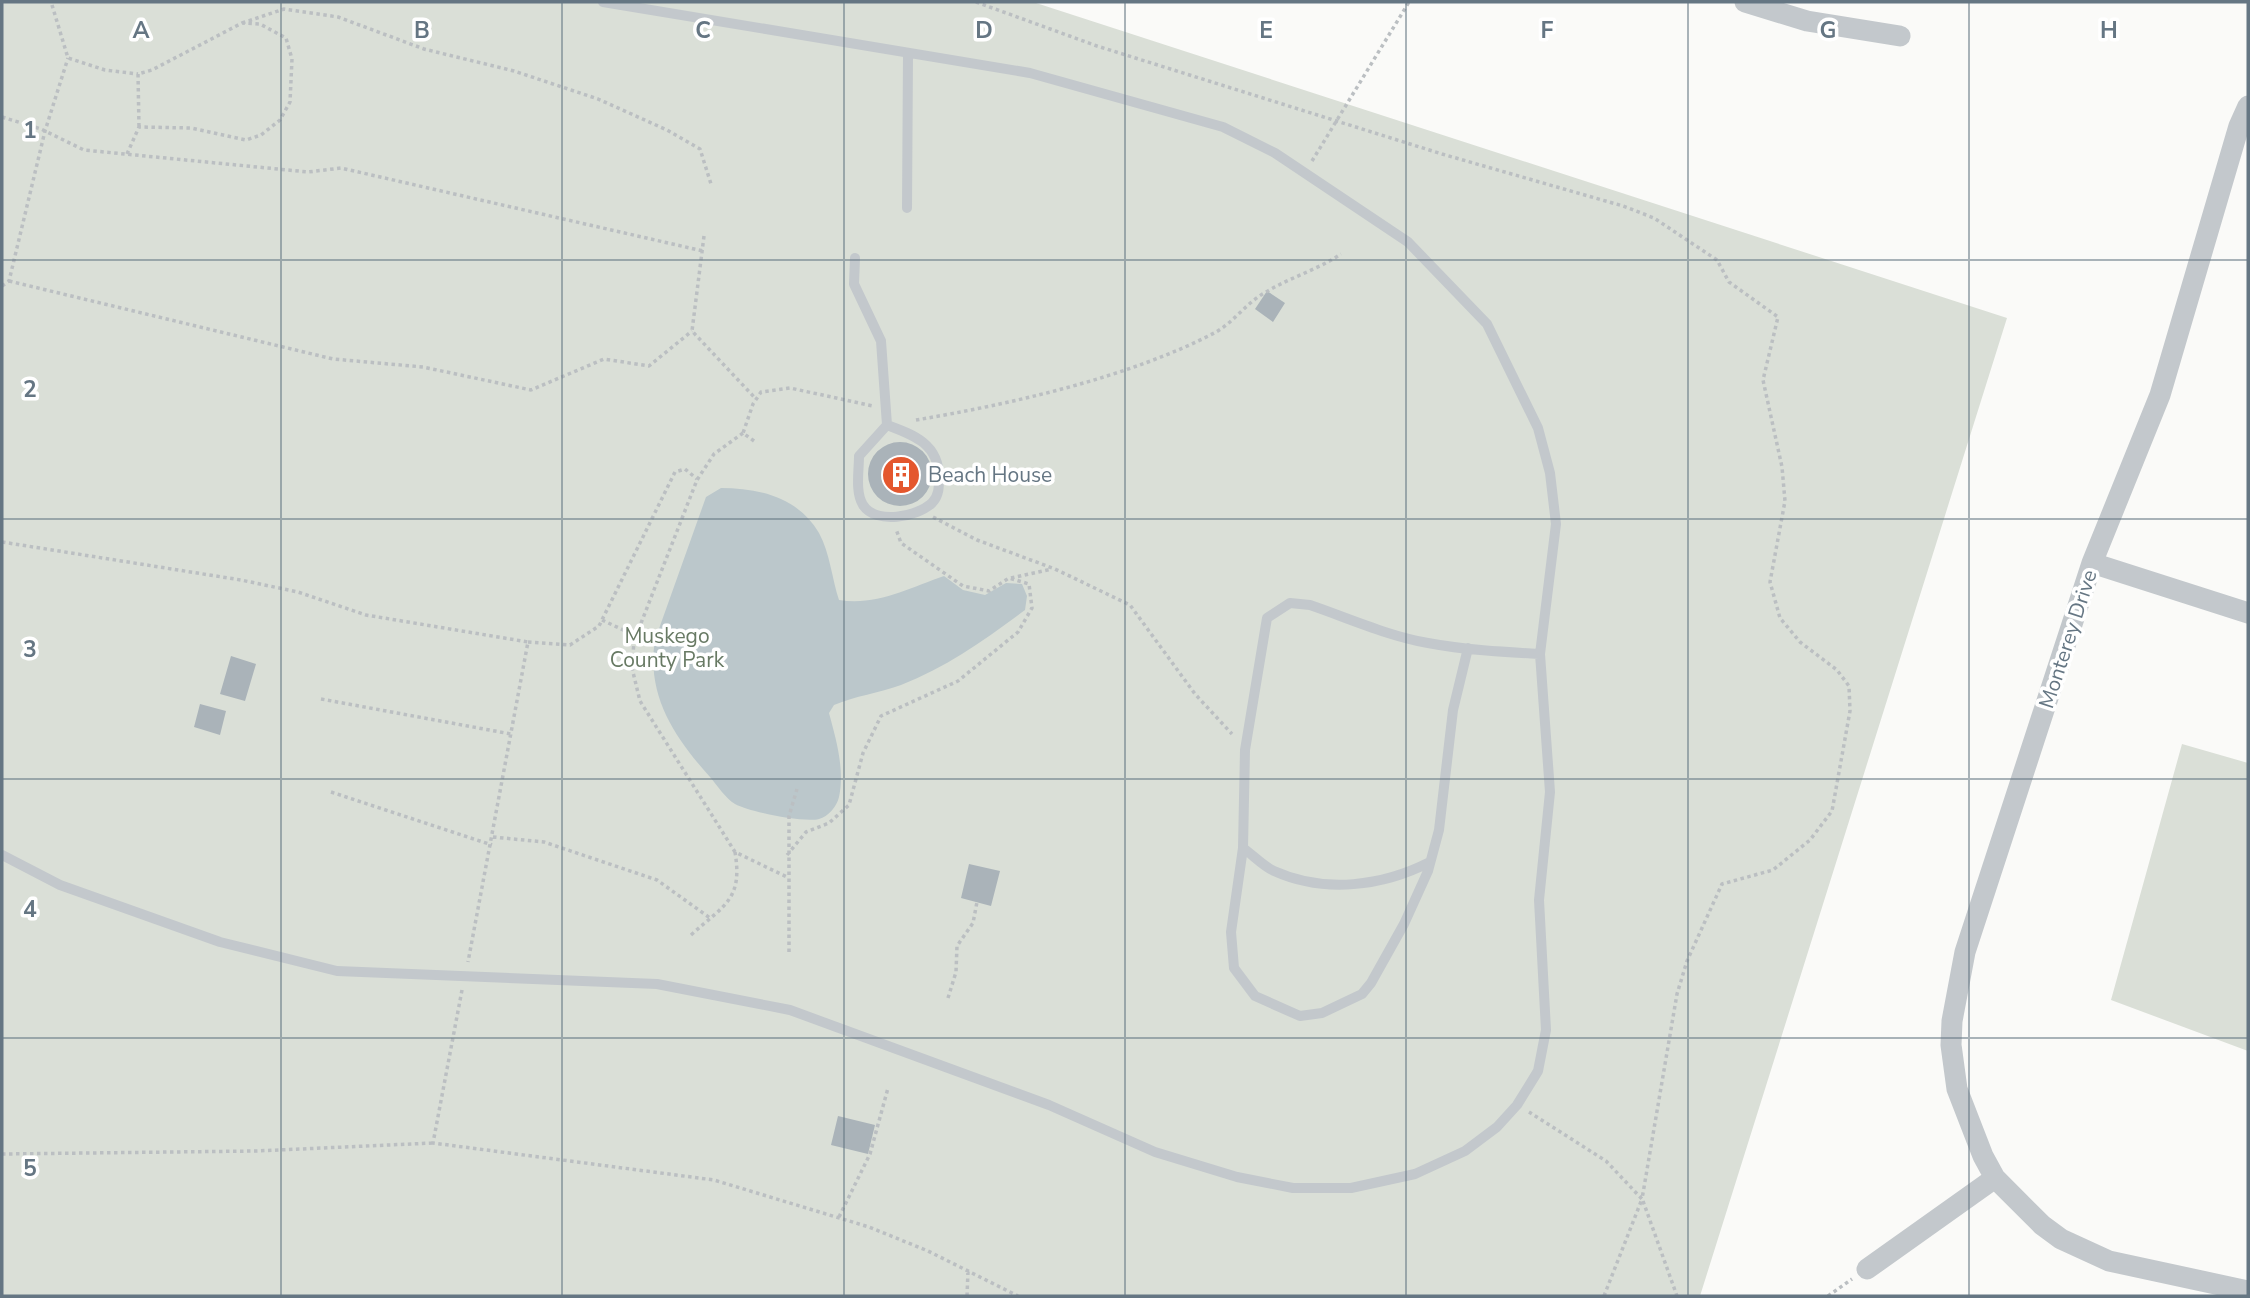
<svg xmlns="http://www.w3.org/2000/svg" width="2250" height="1298" font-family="'Nunito Sans',sans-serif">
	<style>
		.green { fill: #dadfd7 }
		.water { fill: #bbc7cb }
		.building { fill: #aab3b9 }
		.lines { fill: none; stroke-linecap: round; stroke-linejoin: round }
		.path { stroke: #bbbfc2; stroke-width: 3.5; stroke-dasharray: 3.5 3.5; stroke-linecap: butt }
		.lane { stroke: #c3c8cc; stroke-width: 10 }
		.street { stroke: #c3c8cc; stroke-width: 21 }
		.grid { fill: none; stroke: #657683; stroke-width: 2; stroke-opacity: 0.55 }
		.labels { text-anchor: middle; stroke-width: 7; stroke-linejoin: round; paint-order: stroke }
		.poi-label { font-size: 21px; fill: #657683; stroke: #fff; text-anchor: start }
		.park-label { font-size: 21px; fill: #687a64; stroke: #fff }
		.street-label { font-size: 21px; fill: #657683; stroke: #fff }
		.grid-label { font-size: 23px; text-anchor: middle; font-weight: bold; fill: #657683; stroke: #fff; stroke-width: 7; stroke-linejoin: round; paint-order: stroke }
	</style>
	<rect width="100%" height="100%" fill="#fafaf8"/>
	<!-- green -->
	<path class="green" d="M2,2H1033L2007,318L1700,1296H2Z
		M2182,744L2248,763V1051L2111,1000Z"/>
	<!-- water -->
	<path class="water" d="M721,488C758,488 798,497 819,533C830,553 832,579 839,600C877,606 909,588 944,576L963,590L985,595L1006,583L1022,584L1027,596L1025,610C986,639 947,667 901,685C879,693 855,696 834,705L829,713C836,739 845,770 839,797C837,806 828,817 819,819C803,823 750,812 735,804C726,799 717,785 710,777C674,737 646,695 655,640L706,497Z"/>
	<!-- building -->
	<path class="building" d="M1267,291L1285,303L1273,322L1255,309Z
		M868 474a32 32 0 1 1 64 0a32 32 0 1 1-64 0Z
		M231,656L256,664L245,701L220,694Z
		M200,704L226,711L220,735L194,727Z
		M969,864L1000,871L991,906L961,898Z
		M838,1116L875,1125L868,1154L831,1145Z"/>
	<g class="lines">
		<!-- path -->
		<path class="path" d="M976,2L1097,46L1442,154L1623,206L1654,218L1717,260L1729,282L1778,317L1763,380L1782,467L1785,501L1770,582L1780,618L1800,642L1837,670L1849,686L1850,711L1832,811L1810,840L1773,870L1722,884L1687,961L1677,994L1642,1199L1606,1161L1529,1112
			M52,5L68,58L105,70L138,74
			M242,23L284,9L338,17L424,49L514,71L598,99L667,130L700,149L711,184
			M2,117L41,129L84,150L308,172L341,168L703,251
			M127,154L139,127L191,128L246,140L261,135L280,120L290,102L292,59L286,38L260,24L242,23L152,70L138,74L139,127
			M1312,161L1409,2
			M704,236L692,331L756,399
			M9,281L333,359L423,367L531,390L604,359L649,366L692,331
			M2,286L9,281L45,131L68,58
			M916,420C1011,404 1131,377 1216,332C1234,322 1247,302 1266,292C1291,277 1317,270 1341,254
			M743,433L714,454L697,480L634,641L632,668L640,701L720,828L735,852L787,877
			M754,441L743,433L753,404L761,392L790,388L873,406
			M933,517L977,540L1055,569L1130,605L1195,694L1232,734
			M2,542L241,580L298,592L366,615L528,642L468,962
			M1011,578L1052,569
			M602,620L636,636
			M528,642L570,645L599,626L675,472L685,469L697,479
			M321,699L511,734
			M331,792L492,845
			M493,837L544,842L657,880L710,918
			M787,855L806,832L829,823L849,805L863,753L881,716L958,681L1018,632L1032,608L1029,584L1009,578L989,591L963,586L901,543L896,529
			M691,935C724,905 743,900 735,852
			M789,952V816L797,789
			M462,990L433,1143L714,1180L869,1227L928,1251L1018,1296
			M948,998L956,972L957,946L973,923L977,902
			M2,1154L256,1151L433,1143
			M1643,1201L1677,1296
			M839,1217L870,1154L888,1088
			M967,1296L968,1271
			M1604,1296L1642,1199
			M1828,1296L1852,1279"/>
		<!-- lane -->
		<path class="lane" d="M907,208L908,55
			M855,258L854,284L881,341L887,425L859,456C859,471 855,492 863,505C876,525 917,517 932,503C939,496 939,487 939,478C939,444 914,435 887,425
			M1468,648L1453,710L1439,830L1428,871L1404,924L1371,983L1362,994L1322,1013L1300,1016L1255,996L1234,968L1231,932L1243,848L1245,750L1267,618L1290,603L1310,605C1348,618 1388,636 1428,643C1465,650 1503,652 1540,654
			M1243,848C1253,855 1263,866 1274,871C1325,894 1383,886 1430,862
			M2,855L60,885L220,942L337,971L657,984L790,1010L1049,1105L1155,1152L1237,1177L1293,1188H1351L1415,1174L1465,1151L1497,1127L1517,1105L1538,1071L1546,1030L1539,900L1550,792L1540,654L1556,524L1550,473L1538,428L1487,324L1408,242L1275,153L1223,127L1030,73L603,2"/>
		<!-- street -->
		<path class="street" d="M1745,2L1807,21L1900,36
			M2248,106L2239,126L2160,395L2092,563L1965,952L1952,1021L1951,1045L1957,1089L1983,1156L1995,1178L2042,1225L2061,1239L2109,1261L2248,1291
			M2092,563L2248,613
			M1867,1269L1995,1178"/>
	</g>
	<!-- grid -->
	<path class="grid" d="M281,2V1296M562,2V1296M844,2V1296M1125,2V1296M1406,2V1296M1688,2V1296M1969,2V1296M2,260H2248M2,519H2248M2,779H2248M2,1038H2248"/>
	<!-- icons -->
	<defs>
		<symbol id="building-disc" viewBox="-11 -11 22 22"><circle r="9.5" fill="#e4572e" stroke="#fff"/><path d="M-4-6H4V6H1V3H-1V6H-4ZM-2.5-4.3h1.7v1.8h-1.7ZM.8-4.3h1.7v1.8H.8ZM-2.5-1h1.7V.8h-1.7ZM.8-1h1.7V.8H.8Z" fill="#fff"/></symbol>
	</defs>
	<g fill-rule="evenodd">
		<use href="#building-disc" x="879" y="453" width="44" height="44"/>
	</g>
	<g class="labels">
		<!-- poi labels -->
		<g class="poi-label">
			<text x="928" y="482">Beach House</text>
		</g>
		<!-- park labels -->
		<g class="park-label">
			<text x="667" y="643">Muskego<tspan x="667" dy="24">County Park</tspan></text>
		</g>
		<!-- street labels -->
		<g class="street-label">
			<text transform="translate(2068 639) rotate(-72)" y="7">Monterey Drive</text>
		</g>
	</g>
	<g class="grid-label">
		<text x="141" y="38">A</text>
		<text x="422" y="38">B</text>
		<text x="703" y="38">C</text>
		<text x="984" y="38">D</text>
		<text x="1266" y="38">E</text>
		<text x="1547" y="38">F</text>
		<text x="1828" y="38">G</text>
		<text x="2109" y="38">H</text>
		<text x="30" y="138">1</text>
		<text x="30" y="397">2</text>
		<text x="30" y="657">3</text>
		<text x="30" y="917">4</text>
		<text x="30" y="1176">5</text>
	</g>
	<!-- border -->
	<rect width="2250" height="1298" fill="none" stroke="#657683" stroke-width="7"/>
</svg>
